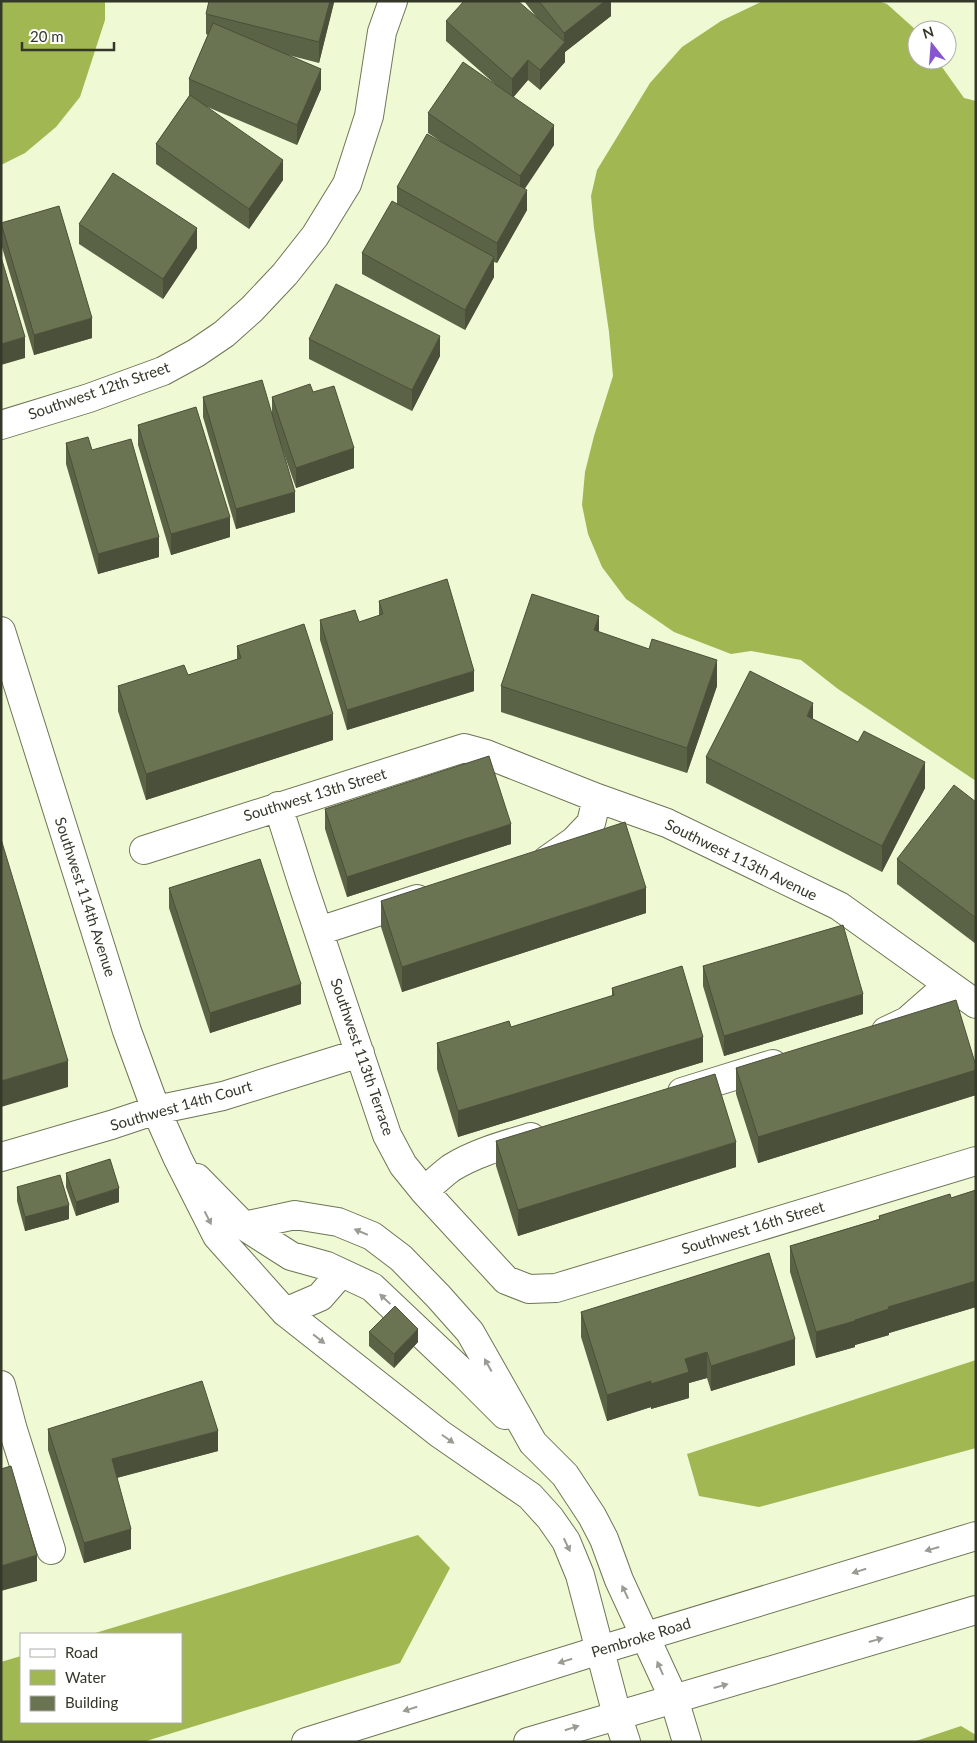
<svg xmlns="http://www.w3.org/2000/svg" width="977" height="1743" font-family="Lato,sans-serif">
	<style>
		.water { fill: #a1b752 }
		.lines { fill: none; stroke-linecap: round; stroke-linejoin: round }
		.minor-casing { stroke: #6d7655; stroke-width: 30 }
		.secondary-casing { stroke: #6d7655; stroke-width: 30 }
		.minor { stroke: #fff; stroke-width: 28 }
		.secondary { stroke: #fff; stroke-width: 28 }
		.wall { fill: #5b6347 }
		.shaded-wall { fill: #4a5039 }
		.building { fill: #6a7352; stroke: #4a5039 }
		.oneway { fill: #9a9c94 }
		.labels { text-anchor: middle; stroke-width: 5; stroke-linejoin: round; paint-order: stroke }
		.street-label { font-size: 15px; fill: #343829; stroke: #fff }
	</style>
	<rect width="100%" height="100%" fill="#eff9d4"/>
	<!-- water -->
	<path class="water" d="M1,1H105V20L80,97L56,127L25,153L1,165Z
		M763,1H878L887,4L917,31V60H937L964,98L976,101V781L838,689L801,660L751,651L731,654L674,632L626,599L602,567L588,534L582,505L585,472L594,436L613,376L609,332L594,228L591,196L597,170L650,83L682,47L721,21Z
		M976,1360V1448L759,1507L699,1496L687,1454Z
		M418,1535L450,1568L400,1663L143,1742H1V1662L21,1656V1722H181V1634H92Z
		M961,1726L976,1735V1742H913Z"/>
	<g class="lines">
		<defs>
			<path id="minor" d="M1,425L89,398L163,371L196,353L224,334L252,309L285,274L315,236L347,184L369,116L382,32L393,1
				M1,631L127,1031L156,1110L178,1159L217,1236L285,1312L440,1434L530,1496L550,1518L566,1541L580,1575L617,1715L626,1742
				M278,806L303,885L387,1135L403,1165L424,1191L506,1280L529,1289L556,1288L976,1161
				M144,850L464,748L486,754L597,798L667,823L839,906L976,1004
				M547,860L574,841L591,823L597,798
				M319,931L417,899
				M886,1031L907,1021L948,985
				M682,1092L773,1064
				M1,1157L111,1125L156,1110L223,1096L360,1053
				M197,1178L244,1226L295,1215L338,1222L372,1236L401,1258L438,1296L470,1332L533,1443L565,1475L592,1516L604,1539L619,1580L674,1699L687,1742
				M424,1191C433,1183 442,1175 451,1168C475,1153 504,1145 531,1137
				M244,1226L291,1256L327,1266L372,1287L464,1374L505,1415
				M285,1312L320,1297L341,1273
				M1,1385L13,1430L51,1550"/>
			<path id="secondary" d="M306,1742L600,1650L976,1536
				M528,1742L976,1610"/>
		</defs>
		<!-- minor casing -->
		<use href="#minor" class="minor-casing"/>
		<!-- secondary casing -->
		<use href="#secondary" class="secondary-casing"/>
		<!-- minor -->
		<use href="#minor" class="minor"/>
		<!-- secondary -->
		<use href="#secondary" class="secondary"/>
	</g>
	<!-- wall -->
	<path class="wall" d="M334,1L319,63L288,55L321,89L297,145L205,106L283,180L249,229L156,164V144L189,96V79L208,35L206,34V14Z
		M524,1H611V16L565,52V62L540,90L528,80L513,97L554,145L524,189L527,210L497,263L494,262V277L465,330L362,274V253L397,203V187L443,143L428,133V113L496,85L446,41V21L537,18Z
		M1,223L92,338L34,355L1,244Z
		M79,224L197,248L163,299L79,244Z
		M309,339L440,356L412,411L309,359Z
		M313,392L354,468L296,488L281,445L295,512L236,529L203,417V397L272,414V397Z
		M138,425L230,537L171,555L138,445Z
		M66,443L92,450L159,557L98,574L66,464Z
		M379,601L474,691L347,730L320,640V620L359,622L379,616Z
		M599,632L717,686L687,773L501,712V686Z
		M237,646L333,740L146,800L118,711V686L188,675L237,659Z
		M813,719L858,742L925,788L882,872L706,783V757Z
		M976,802V944L897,884V859Z
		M325,809L511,844L347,897L325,829Z
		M169,888L301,1004L210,1033L169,908Z
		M381,901L646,913L402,992L381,927Z
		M703,966L863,1014L724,1056L703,986Z
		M612,988L703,1062L458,1137L437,1069V1043L511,1027L612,996Z
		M976,1066V1095L758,1163L736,1094V1068Z
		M496,1141L736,1167L518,1236L496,1166Z
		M66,1173L119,1202L76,1216L66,1187Z
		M17,1187L69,1219L25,1231L17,1201Z
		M976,1190V1307L889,1333V1335L855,1345V1347L816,1358L790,1272V1246L879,1219V1216L951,1198Z
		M581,1312L795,1365L711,1391L707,1378L689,1383V1398L651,1409V1407L607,1421L581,1337Z
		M369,1332L418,1342L394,1368L369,1346Z
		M48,1429L218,1451L117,1478L131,1549L84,1563L48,1450Z"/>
	<!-- shaded-wall -->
	<path class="shaded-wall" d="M330,1H334V3L319,63V42Z
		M605,1H611V16L565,52V62L540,90V70L564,43V33Z
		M528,60V80L512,99V79Z
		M321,69V89L297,145V125Z
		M554,125V145L520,196V176Z
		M283,160V180L249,229V209Z
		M527,190V210L497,263V243Z
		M197,228V248L163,299V279Z
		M494,257V277L465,330V310Z
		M92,318V338L34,355V335Z
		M440,336V356L412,411V390Z
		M25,337V358L1,365V344Z
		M354,448V468L296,488V468Z
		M295,492V512L236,529V509Z
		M230,517V537L171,555V534Z
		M159,537V557L98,574V554Z
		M599,616V641L594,630Z
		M717,660V686L687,773V748Z
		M474,671V691L347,730V710Z
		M813,703V729L807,716Z
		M333,714V740L146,800V774Z
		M925,762V788L882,872V846Z
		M511,824V844L347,897V877Z
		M646,888V913L402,992V967Z
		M301,984V1004L210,1033V1013Z
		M863,994V1014L724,1056V1036Z
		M703,1037V1062L458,1137V1111Z
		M68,1061V1087L1,1107V1081Z
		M976,1070V1095L758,1163V1137Z
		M736,1142V1167L518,1236V1210Z
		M119,1188V1202L76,1216V1202Z
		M69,1205V1219L25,1231V1217Z
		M976,1281V1307L889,1333V1335L855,1345V1347L816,1358V1332L888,1307Z
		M418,1329V1342L394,1368V1354Z
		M795,1339V1365L711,1391V1366Z
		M707,1352V1378L689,1383V1398L651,1409V1384L685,1359Z
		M651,1381V1407L607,1421V1395Z
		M218,1431V1451L112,1479V1459Z
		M131,1529V1549L84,1563V1543Z
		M37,1555V1581L1,1591V1566Z"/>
	<!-- building -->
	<path class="building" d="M209,1H330L319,42L206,14Z
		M464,1H518L565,42L540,70L528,60L512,79L446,21Z
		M539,1H605L564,33Z
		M213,23L321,69L297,125L189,79Z
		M463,62L554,125L520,176L428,113Z
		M190,95L283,160L249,209L156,144Z
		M427,134L527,190L497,243L397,187Z
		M113,173L197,228L163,279L79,224Z
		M392,201L494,257L465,310L362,253Z
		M59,206L92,318L34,335L1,223Z
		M1,257L25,337L1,344Z
		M336,284L440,336L412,390L309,339Z
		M262,380L295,492L236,509L203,397Z
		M310,384L313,392L334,386L354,448L296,468L272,397Z
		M196,407L230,517L171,534L138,425Z
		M88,437L92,450L131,439L159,537L98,554L66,443Z
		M447,579L474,671L347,710L320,620L355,610L359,622L383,614L379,601Z
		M532,594L599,616L594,630L649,649L652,639L717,660L687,748L501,686Z
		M304,624L333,714L146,774L118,686L184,665L188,675L241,658L237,646Z
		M750,671L813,703L807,716L858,742L864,731L925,762L882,846L706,757Z
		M489,756L511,824L347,877L325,809Z
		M954,785L976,802V918L897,859Z
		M625,822L646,888L402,967L381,901Z
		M1,839L68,1061L1,1081Z
		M260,859L301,984L210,1013L169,888Z
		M843,925L863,994L724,1036L703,966Z
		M682,966L703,1037L458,1111L437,1043L509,1021L511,1027L614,995L612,988Z
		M956,1000L976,1066V1070L758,1137L736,1068Z
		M715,1074L736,1142L518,1210L496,1141Z
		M110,1159L119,1188L76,1202L66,1173Z
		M60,1175L69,1205L25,1217L17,1187Z
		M976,1190V1281L888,1307L889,1309L855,1320V1321L816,1332L790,1246L880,1219L879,1216L950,1194L951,1198Z
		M769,1253L795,1339L711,1366L707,1352L685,1359L689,1372L651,1384V1381L607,1395L581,1312Z
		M395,1306L418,1329L394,1354L369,1332Z
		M202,1381L218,1431L112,1459L131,1529L84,1543L48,1429Z
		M11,1466L37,1555L1,1566V1469Z"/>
	<!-- one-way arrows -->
	<defs><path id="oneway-solid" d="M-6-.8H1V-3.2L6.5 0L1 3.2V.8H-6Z" transform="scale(1.25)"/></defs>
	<g class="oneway">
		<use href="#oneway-solid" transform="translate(208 1218) rotate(63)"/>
		<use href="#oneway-solid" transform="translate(361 1232) rotate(-157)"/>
		<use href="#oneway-solid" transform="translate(385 1299) rotate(-137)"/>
		<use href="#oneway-solid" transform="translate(319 1339) rotate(38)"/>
		<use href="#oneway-solid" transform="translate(488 1365) rotate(-119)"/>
		<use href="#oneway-solid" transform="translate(448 1439) rotate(35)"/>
		<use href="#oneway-solid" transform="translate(567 1545) rotate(65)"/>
		<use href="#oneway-solid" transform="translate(932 1549) rotate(164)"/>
		<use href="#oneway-solid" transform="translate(859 1571) rotate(163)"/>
		<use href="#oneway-solid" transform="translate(625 1592) rotate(-115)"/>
		<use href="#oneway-solid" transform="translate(876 1640) rotate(-16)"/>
		<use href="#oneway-solid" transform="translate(565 1661) rotate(163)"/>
		<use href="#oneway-solid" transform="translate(660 1668) rotate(-114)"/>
		<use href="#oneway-solid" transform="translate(721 1686) rotate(-16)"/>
		<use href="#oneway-solid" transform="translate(410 1709) rotate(163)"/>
		<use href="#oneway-solid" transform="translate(572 1728) rotate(-17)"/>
	</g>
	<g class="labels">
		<!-- street labels -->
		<g class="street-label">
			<text transform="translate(99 391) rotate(-19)" y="5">Southwest 12th Street</text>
			<text transform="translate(315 795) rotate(-17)" y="5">Southwest 13th Street</text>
			<text transform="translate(741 860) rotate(26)" y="5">Southwest 113th Avenue</text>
			<text transform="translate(85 897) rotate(72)" y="5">Southwest 114th Avenue</text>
			<text transform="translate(362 1057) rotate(71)" y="5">Southwest 113th Terrace</text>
			<text transform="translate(181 1106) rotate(-16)" y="5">Southwest 14th Court</text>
			<text transform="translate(753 1228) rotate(-17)" y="5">Southwest 16th Street</text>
			<text transform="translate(641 1638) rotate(-17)" y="5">Pembroke Road</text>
		</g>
	</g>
	<!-- border -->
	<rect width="977" height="1743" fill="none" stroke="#343829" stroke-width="5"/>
	<!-- legend -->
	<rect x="20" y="1633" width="162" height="90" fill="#ffffff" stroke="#aeafa9"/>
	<rect x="30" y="1649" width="25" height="8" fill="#ffffff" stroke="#aeafa9"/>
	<text x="65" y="1658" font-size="15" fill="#343829">Road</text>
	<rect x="30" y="1670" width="25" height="15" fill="#a1b752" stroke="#aeafa9"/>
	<text x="65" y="1683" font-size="15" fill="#343829">Water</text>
	<rect x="30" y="1696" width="25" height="15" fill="#6a7352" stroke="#aeafa9"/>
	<text x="65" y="1708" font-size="15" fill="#343829">Building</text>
	<!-- north arrow -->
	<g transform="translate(932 45) rotate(343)"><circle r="24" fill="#ffffff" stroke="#aeafa9"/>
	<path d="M0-4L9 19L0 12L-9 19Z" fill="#8755cd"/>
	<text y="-8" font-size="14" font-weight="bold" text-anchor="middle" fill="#343829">N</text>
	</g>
	<!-- scale -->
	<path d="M22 42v8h92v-8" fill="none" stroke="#343829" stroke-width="2.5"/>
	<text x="30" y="42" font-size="15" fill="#343829" stroke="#ffffff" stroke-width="4" paint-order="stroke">20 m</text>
</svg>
